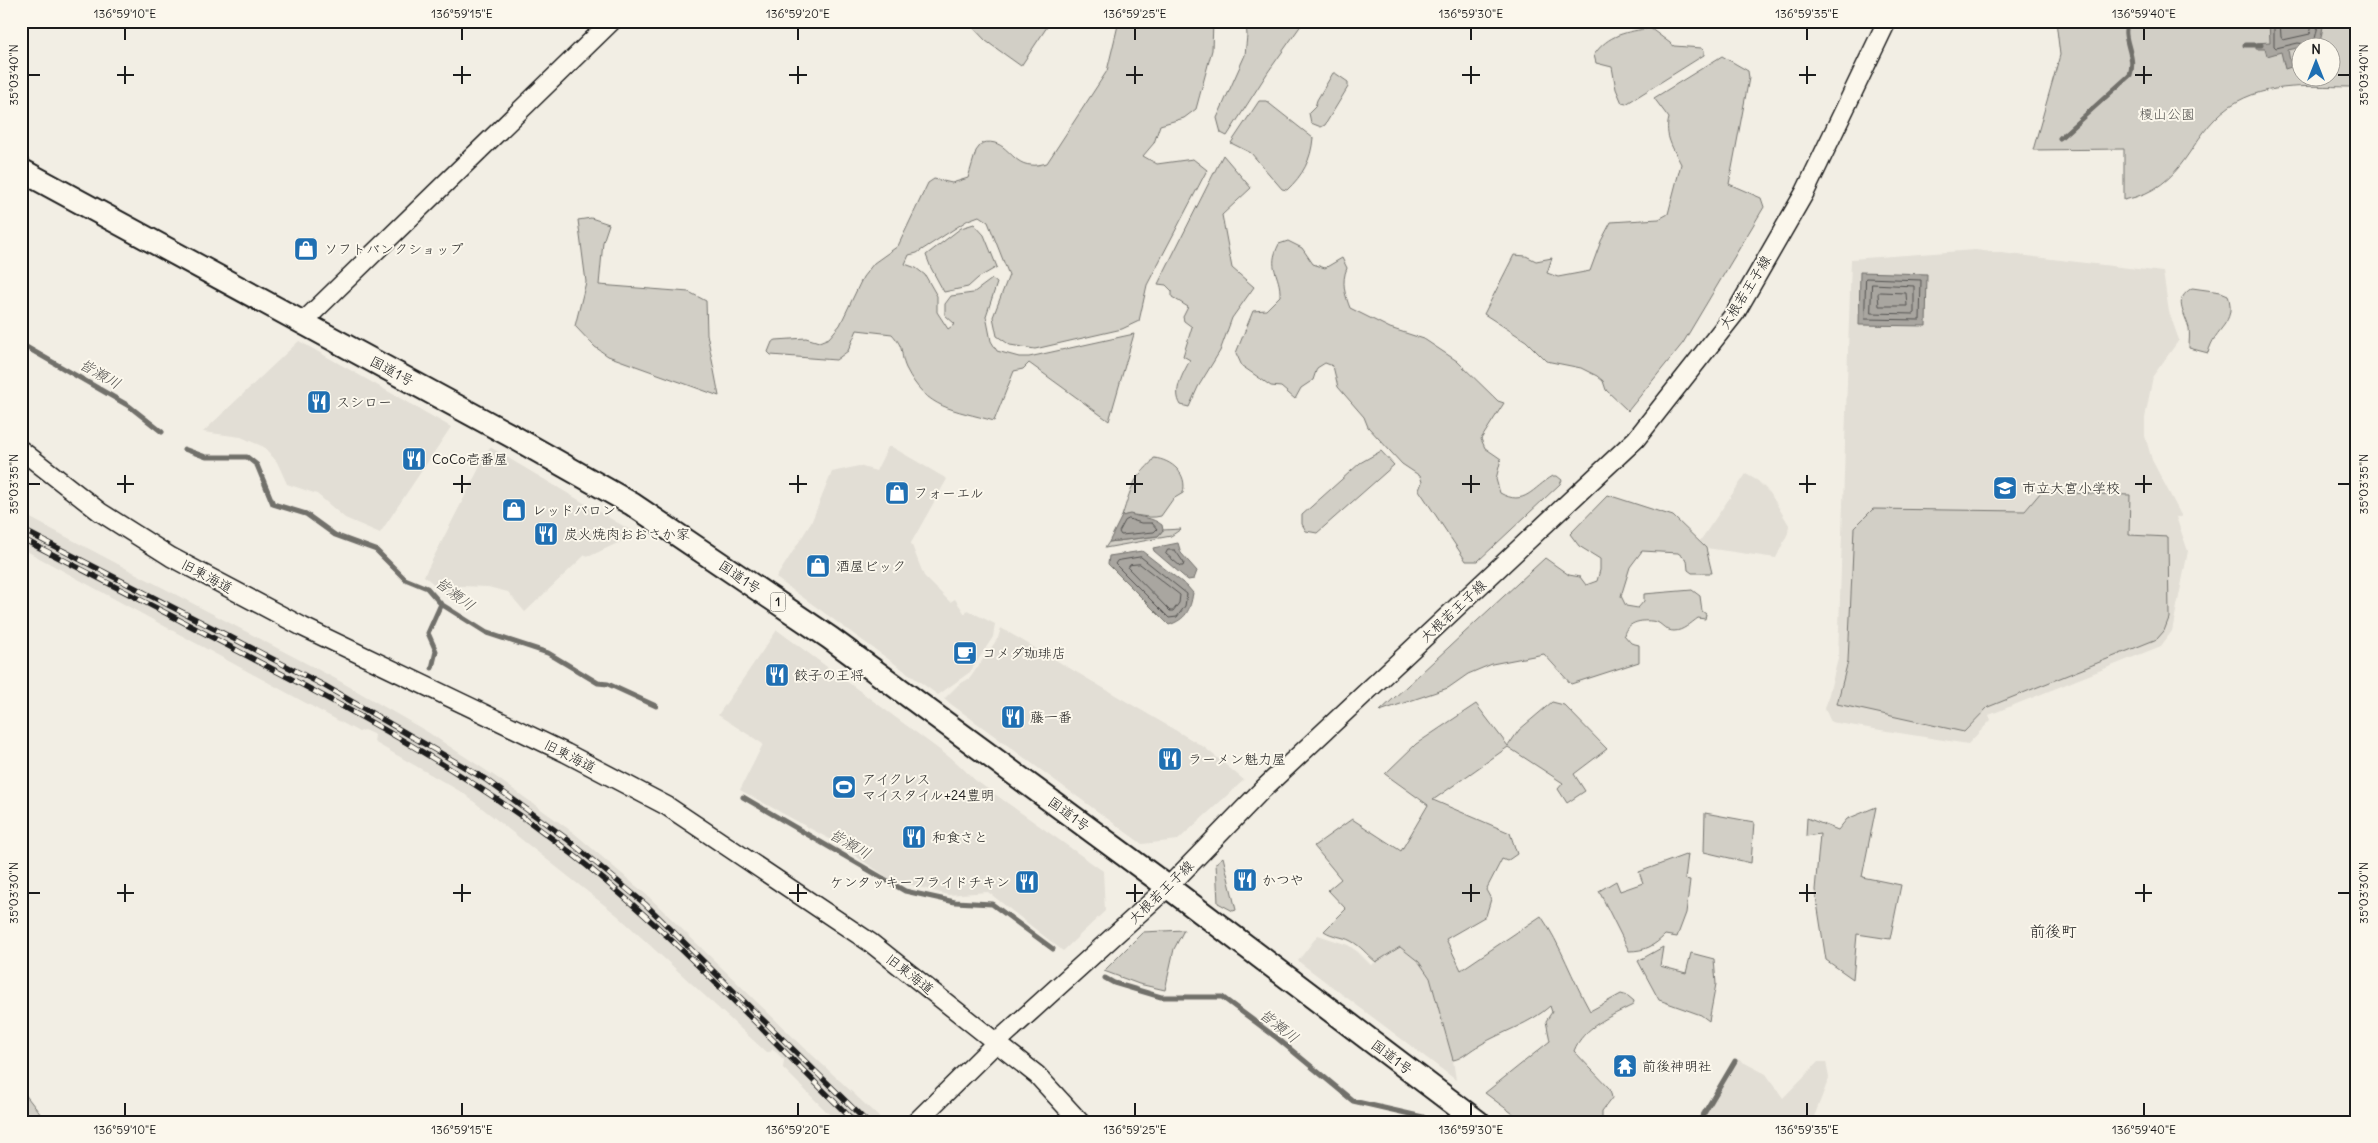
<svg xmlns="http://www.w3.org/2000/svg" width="2378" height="1143" font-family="Delius,'Klee One',sans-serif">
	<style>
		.built { fill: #e2ded5 }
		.green { fill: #d2cfc6; stroke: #777671; fill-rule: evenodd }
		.water { fill: #a9a6a0; stroke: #716f6b }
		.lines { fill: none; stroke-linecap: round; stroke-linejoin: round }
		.shore { stroke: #545351; stroke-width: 1 }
		.stream { stroke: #716f6b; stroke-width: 5 }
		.tertiary-casing { stroke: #1c1c1c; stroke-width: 21 }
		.trunk-casing { stroke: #1c1c1c; stroke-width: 26 }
		.tertiary { stroke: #fbf7ec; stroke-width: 18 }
		.trunk { stroke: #fbf7ec; stroke-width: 22 }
		.rail-casing { stroke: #1c1c1c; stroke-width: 5.5 }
		.rail { stroke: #fbf7ec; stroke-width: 4; stroke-dasharray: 11; stroke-linecap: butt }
		.ticks { fill: none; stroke: #1c1c1c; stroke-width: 2 }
		.labels { text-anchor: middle; stroke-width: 4; stroke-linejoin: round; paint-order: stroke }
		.shield { fill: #fbf7ec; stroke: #5f5e5a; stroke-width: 1 }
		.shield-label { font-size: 12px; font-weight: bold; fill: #1c1c1c }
		.park-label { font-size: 14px; fill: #53524f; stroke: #fbf7ec }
		.poi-label { font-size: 14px; fill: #1c1c1c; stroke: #fbf7ec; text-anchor: start }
		.street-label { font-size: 14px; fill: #1c1c1c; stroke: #fbf7ec }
		.water-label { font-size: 15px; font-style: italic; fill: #545351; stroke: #fbf7ec }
		.quarter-label { font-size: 16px; fill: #1c1c1c; stroke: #fbf7ec }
		.neatline { fill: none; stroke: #1c1c1c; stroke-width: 2 }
		.ticks-label { font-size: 12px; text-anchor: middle; fill: #1c1c1c }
	</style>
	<rect width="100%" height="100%" fill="#f2eee4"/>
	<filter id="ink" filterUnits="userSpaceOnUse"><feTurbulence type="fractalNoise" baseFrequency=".02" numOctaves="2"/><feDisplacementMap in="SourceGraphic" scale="10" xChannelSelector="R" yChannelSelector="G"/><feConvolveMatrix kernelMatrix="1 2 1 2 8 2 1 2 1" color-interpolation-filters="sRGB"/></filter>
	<g filter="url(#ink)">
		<!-- built -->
		<path class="built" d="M1975,250L2163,272L2169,312L2179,340L2153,376L2145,418V436L2152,460L2182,517H2176L2188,551L2172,631L2161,646L1989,715L1991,720L1968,744L1831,722L1825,709L1838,659L1851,259Z
			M299,341L451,427L380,533L345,518L317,494L287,484L277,462L264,447L241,437L203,432Z
			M490,447L589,506L637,534L590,556L585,555L525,612L508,592L488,587L460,586L448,596L424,576Z
			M888,447H892L947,479L911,543L924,576L950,602L955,599L965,614L967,610L995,624L993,637L970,672L938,695L776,578L811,523L832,472L859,466L876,471Z
			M1746,474L1758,481L1770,493L1789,525L1788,533L1776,558L1706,548L1700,541Z
			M21,513L336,679L426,731L496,777L574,833L649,897L795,1039L882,1120L837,1122L783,1068L784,1060L773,1049L770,1052H766L617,915L463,793L374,742L375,735L364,730L359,732L21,548Z
			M1001,628L1204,747L1244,780L1178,840L1142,844L944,699L958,685L970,678L998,638Z
			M777,630L956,762L975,780L1103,871L1105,911L1063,951L988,892L948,895L912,885L896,883L833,841L740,790L763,744L718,715Z
			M1318,935L1348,945L1358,952L1371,965L1400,947L1419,962L1430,979L1453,1060L1456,1080L1298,961Z
			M1737,1059L1766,1074L1783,1098L1818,1062H1826L1829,1078L1812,1122H1701Z"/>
		<!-- green -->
		<path class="green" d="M967,21H1051L1021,66L986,41Z
			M1119,21H1213L1212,50L1196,109L1184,118L1160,125L1154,143L1143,156L1157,164L1193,159L1207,170L1147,285L1139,321L1122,329L1035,349L1010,345L997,336L993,317L1009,275L988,222L979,216L968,220L917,253L909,255L905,264L916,268L925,275L937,296V312L948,329L955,324L945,315V304L951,296L973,293L992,279L997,283L986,316L991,341L997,351L1019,357H1029L1134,334L1109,421L1029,363L1023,369L1014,371L994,421C953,409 927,410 906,368C899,352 906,350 892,334L857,330L848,351L836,360L771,355L768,352L772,342L776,340L806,338L819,342L829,338L840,325L863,277L874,263L898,246L928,183L934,179L952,183L968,178L976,151L982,143C1007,137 1010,164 1031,165C1036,166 1042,164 1047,163L1107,71Z
			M1246,21H1304L1268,72L1227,136L1221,133L1217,118L1245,55L1247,36Z
			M2056,21H2357V87C2314,87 2267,81 2230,106C2186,137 2188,187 2124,200V149L2033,150L2060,55ZM2300,48H2330V78H2300Z
			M1650,28L1674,46L1702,48L1704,50V55L1626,104L1622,103L1616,89L1612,67L1596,63L1594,55C1608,34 1627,32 1650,28Z
			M1722,56L1748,71L1749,78L1729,184L1761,198L1764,207L1683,343L1628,411L1606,390L1603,381L1597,376L1581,368L1546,361L1526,341L1484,314L1514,255L1526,256L1536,261L1552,258L1547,273L1558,277L1590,271L1601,241L1611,222L1659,219L1668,214L1681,164C1673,148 1664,136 1669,118L1654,98Z
			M1333,73H1335L1348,82V87L1325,125L1321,127L1311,123L1309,113L1315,107L1317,100Z
			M1259,101H1266L1313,138C1311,160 1303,175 1287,190L1282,189L1251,153L1231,143Z
			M1223,155L1251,188L1222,215L1232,268L1254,287L1232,318L1220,351L1198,387L1189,407L1181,405C1172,391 1183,374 1190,360L1183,356L1192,327L1184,321L1183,317L1188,307L1172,297V291L1166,285L1158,284Z
			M591,218L609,224L603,242L599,285L689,292L706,301L707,334L719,396L608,356L595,347L575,326L586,282L578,220Z
			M974,224L984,235L997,267L978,278L968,287L944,292L931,268L926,255L961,228Z
			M1288,241L1302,248L1313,264L1325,268L1342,258L1347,268C1341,282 1345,295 1350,308L1390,328L1424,339L1457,361L1498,401L1504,403L1481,439L1485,448L1501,459L1496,479L1500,493C1525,507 1532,488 1553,476H1557L1562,480L1560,484L1478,561H1466L1419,490L1422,482L1420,476L1402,464L1368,427L1364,417L1338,387L1333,366L1325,363L1317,368L1313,380L1301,388L1295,399L1281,387L1271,386L1242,366L1236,353L1253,311L1266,310L1280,296C1281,273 1266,269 1279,244Z
			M2192,288L2221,292L2228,295C2237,325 2215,326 2208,353L2189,348C2189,342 2190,334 2189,328C2184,311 2173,300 2192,288Z
			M1381,451L1394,465L1317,533L1306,531L1302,524V515L1360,463Z
			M1154,458C1172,460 1188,474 1183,493L1173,499L1161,516C1147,520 1135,512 1122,516C1127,502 1130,486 1140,474C1145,468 1150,465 1154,458Z
			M2041,492L2130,495L2129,535L2168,537L2169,618L2164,631L2157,639L1988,707L1964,732L1837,704L1848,661L1854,528L1873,509L2025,511Z
			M1608,495L1673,516L1706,548L1712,573H1692L1688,570L1687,560L1678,553L1642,551L1630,567L1621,596L1626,606L1638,608L1644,601V594L1692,590L1700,596L1702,611L1706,614L1705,619L1698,618C1691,623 1683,631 1674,631C1666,631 1663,625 1657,622C1644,619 1627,621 1624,635L1631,643L1639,645V662L1571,684L1544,654L1492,664L1468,674L1448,688L1380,711L1545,558L1569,575L1580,577L1586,585L1597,581L1600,570V559L1579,546L1570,534Z
			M1181,529L1171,536L1105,548L1109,542L1158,536L1163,530Z
			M1552,702L1564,705L1607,749L1574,774L1585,791L1567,803L1558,789L1563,783L1508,747L1433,800L1510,833L1517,854L1507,861L1502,859L1486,890L1491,899L1486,916L1446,939L1461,970L1541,916C1561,945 1572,979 1590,1011L1621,994L1628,996L1634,1001L1633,1005C1611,1016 1583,1027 1574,1051L1610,1089L1612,1098L1602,1111V1122H1524L1485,1093L1550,1041L1546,1021L1552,1012L1550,1006C1530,1024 1503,1031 1480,1045C1471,1049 1462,1059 1453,1060L1430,978L1419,962L1400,947L1376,962C1367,955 1361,946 1351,941C1342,936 1333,937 1324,931L1346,909L1328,890L1341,879L1314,846L1352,819L1401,851L1428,805L1385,774L1416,744L1476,704L1508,746L1519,730Z
			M1876,807L1862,877L1901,885L1890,939L1857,934L1853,979L1826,960L1815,890L1820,834L1806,836L1807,818L1838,830L1847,819Z
			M1705,813L1754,822L1751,863L1704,852Z
			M1688,854L1685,879L1690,880L1686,913L1677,937L1665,935C1654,946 1645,951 1629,951L1599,891L1616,881L1620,891L1643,883L1639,872Z
			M1223,857L1236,910L1233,911L1218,903L1216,863Z
			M1184,930L1174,949L1165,990L1139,984L1104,971L1143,932Z
			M1663,947L1660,966L1686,973L1691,953L1714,959L1716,984L1709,1021L1701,1015L1659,1000L1638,961Z
			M21,1089L45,1120L46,1122H21Z"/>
		<!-- water -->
		<path class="water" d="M2269,21H2324L2320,43L2288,50L2291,67L2285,69L2281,52L2267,56L2265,49H2256V43L2270,42Z
			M1860,272L1927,274L1926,326L1859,325Z
			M1130,514C1142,518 1152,517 1162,525L1163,530L1158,536L1109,542L1122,516Z
			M1178,543L1181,553L1197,571L1194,579L1188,580L1154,551L1153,548Z
			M1142,551L1187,586L1193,593C1190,611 1186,619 1169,625L1108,564L1109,556Z"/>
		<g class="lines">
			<!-- shore -->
			<path class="shore" d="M2274,21V46L2276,48L2298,43L2305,44L2315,39L2319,21
				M2280,21L2281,37L2283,40L2310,34L2313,21
				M1866,278L1921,280L1920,320L1865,319Z
				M1872,284L1914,286V314L1871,313Z
				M1880,292L1906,293L1907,306H1879L1878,294Z
				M1129,519L1141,523H1152L1157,529L1154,532L1121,535L1119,532L1125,521Z
				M1168,550H1175L1184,563L1183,566H1180L1166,554Z
				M1141,557L1187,594L1185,606L1177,617L1169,618L1115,564L1117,561Z
				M1140,564L1180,595L1179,603L1173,611H1170L1128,568L1130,565Z"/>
			<!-- stream -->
			<path class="stream" d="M2245,45H2261
				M2060,138L2130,75C2137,54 2120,39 2128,21
				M21,344L129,406L162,432
				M184,449L206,457H247L257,465L273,504L306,514L335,535L376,550L405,579L427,588L441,604L487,633L548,653L598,683L608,684L656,706
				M432,668L436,651L428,633L441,604
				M743,797L905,891L955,902L992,904L1053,949
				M1105,978L1114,983L1161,997H1222L1277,1038L1353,1101L1423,1117L1429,1122
				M1699,1122L1735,1061"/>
			<defs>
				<path id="tertiary" d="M302,323L612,21
					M21,450L100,512L171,557L303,627L566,753L667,806L871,943L1037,1075L1080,1122
					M916,1122L997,1042L1168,887L1263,789L1636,439L1736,312L1805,192L1887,21"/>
				<path id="trunk" d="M21,170L510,435L632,504L830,638L1168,887L1478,1122"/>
			</defs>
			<!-- tertiary casing -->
			<use href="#tertiary" class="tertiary-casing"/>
			<!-- trunk casing -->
			<use href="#trunk" class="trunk-casing"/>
			<!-- tertiary -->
			<use href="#tertiary" class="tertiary"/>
			<!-- trunk -->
			<use href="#trunk" class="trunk"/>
			<defs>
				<path id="rail" d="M21,529L325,686L485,779L567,839L645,904L867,1122
					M21,538C101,579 180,620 259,662C363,716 465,772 558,843C665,924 759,1028 855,1122"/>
			</defs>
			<!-- rail casing -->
			<use href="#rail" class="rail-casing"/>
			<!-- rail -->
			<use href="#rail" class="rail"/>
		</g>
	</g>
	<!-- ticks -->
	<path class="ticks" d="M125,28V40M462,28V40M798,28V40M1135,28V40M1471,28V40M1807,28V40M2144,28V40M125,66V84M462,66V84M798,66V84M1135,66V84M1471,66V84M1807,66V84M2144,66V84M28,75H40M117,75H134M453,75H471M789,75H807M1126,75H1143M1462,75H1480M1799,75H1816M2135,75H2152M2338,75H2350M125,475V493M462,475V493M798,475V493M1135,475V493M1471,475V493M1807,475V493M2144,475V493M28,484H40M117,484H134M453,484H471M789,484H807M1126,484H1143M1462,484H1480M1799,484H1816M2135,484H2152M2338,484H2350M125,884V902M462,884V902M798,884V902M1135,884V902M1471,884V902M1807,884V902M2144,884V902M28,893H40M117,893H134M453,893H471M789,893H807M1126,893H1143M1462,893H1480M1799,893H1816M2135,893H2152M2338,893H2350M125,1103V1116M462,1103V1116M798,1103V1116M1135,1103V1116M1471,1103V1116M1807,1103V1116M2144,1103V1116"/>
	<!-- icons -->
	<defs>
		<symbol id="shop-square" viewBox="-11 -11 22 22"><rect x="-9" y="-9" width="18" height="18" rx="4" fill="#1f6fb2" stroke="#fbf7ec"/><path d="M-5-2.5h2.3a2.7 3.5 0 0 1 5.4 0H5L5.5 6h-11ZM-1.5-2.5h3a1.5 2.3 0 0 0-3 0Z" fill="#fff"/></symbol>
		<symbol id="restaurant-square" viewBox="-11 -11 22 22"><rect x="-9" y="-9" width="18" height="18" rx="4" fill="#1f6fb2" stroke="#fbf7ec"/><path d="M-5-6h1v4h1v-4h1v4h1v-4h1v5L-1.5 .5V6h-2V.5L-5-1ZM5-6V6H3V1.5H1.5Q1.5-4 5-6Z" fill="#fff"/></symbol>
		<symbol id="school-square" viewBox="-11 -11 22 22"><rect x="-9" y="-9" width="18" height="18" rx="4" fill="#1f6fb2" stroke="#fbf7ec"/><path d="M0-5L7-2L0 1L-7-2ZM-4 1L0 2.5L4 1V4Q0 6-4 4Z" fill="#fff"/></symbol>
		<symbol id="cafe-square" viewBox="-11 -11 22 22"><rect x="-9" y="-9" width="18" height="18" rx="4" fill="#1f6fb2" stroke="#fbf7ec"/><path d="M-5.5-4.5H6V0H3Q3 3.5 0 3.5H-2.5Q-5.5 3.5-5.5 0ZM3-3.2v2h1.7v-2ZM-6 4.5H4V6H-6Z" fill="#fff"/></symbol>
		<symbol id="stadium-square" viewBox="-11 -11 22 22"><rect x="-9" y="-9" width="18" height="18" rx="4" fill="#1f6fb2" stroke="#fbf7ec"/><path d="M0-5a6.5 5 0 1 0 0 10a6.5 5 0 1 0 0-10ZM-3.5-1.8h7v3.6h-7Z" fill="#fff"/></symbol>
		<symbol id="temple-square" viewBox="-11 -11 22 22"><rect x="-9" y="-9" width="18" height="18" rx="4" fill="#1f6fb2" stroke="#fbf7ec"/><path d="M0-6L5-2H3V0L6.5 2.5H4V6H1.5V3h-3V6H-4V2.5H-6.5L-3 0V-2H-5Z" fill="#fff"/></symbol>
	</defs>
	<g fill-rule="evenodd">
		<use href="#shop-square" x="292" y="235" width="28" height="28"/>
		<use href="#restaurant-square" x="305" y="388" width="28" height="28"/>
		<use href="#restaurant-square" x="400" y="445" width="28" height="28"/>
		<use href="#school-square" x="1991" y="474" width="28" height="28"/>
		<use href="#shop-square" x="883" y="479" width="28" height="28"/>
		<use href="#shop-square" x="500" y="496" width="28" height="28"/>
		<use href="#restaurant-square" x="532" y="520" width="28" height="28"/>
		<use href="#shop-square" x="804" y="552" width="28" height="28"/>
		<use href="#cafe-square" x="951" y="639" width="28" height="28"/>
		<use href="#restaurant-square" x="763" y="661" width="28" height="28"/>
		<use href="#restaurant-square" x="999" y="703" width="28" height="28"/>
		<use href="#restaurant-square" x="1156" y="745" width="28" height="28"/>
		<use href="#stadium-square" x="830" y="773" width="28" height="28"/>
		<use href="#restaurant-square" x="900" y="823" width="28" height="28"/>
		<use href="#restaurant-square" x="1231" y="866" width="28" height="28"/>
		<use href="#restaurant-square" x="1013" y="868" width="28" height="28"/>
		<use href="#temple-square" x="1611" y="1052" width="28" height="28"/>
	</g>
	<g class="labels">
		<!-- shield labels -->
		<rect class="shield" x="770.5" y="592.5" width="15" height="19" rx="4"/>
		<g class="shield-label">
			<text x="778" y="606">1</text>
		</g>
		<!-- park labels -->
		<g class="park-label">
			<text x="2167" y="119">榎山公園</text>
		</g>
		<!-- poi labels -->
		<g class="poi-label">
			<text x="324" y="254">ソフトバンクショップ</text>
			<text x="336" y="407">スシロー</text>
			<text x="432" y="464">CoCo壱番屋</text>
			<text x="2022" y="493">市立大宮小学校</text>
			<text x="914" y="498">フォーエル</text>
			<text x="532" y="515">レッドバロン</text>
			<text x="564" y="539">炭火焼肉おおさか家</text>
			<text x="836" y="571">酒屋ビック</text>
			<text x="982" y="658">コメダ珈琲店</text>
			<text x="794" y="680">餃子の王将</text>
			<text x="1030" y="722">藤一番</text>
			<text x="1188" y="764">ラーメン魁力屋</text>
			<text x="862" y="784">アイクレス<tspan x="862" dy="16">マイスタイル+24豊明</tspan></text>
			<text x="932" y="842">和食さと</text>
			<text x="1262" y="885">かつや</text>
			<text x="1010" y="887" text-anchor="end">ケンタッキーフライドチキン</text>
			<text x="1642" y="1071">前後神明社</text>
		</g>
		<!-- street labels -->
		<g class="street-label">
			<text transform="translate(1745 292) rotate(-58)" y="5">大根若王子線</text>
			<text transform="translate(392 371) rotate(28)" y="5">国道1号</text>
			<text transform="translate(207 576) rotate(28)" y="5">旧東海道</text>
			<text transform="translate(740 577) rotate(34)" y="5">国道1号</text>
			<text transform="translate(1453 611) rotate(-43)" y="5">大根若王子線</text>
			<text transform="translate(570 756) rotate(27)" y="5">旧東海道</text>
			<text transform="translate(1069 814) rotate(36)" y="5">国道1号</text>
			<text transform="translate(1161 892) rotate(-44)" y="5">大根若王子線</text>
			<text transform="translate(910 974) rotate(38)" y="5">旧東海道</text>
			<text transform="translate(1392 1057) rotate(37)" y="5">国道1号</text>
		</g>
		<!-- water labels -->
		<g class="water-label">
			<text transform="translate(100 374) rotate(30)" y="5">皆瀬川</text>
			<text transform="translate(455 594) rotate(37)" y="5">皆瀬川</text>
			<text transform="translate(850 844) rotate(30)" y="5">皆瀬川</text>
			<text transform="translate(1279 1026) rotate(38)" y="5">皆瀬川</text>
		</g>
		<!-- quarter labels -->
		<g class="quarter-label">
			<text x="2053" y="937">前後町</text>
		</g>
	</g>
	<!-- margin -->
	<rect width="2378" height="1143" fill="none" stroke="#fbf7ec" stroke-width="55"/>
	<!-- north arrow -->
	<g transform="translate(2316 62)"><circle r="24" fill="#fbf7ec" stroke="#a29f99"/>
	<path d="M0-4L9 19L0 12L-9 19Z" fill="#1f6fb2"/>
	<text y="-8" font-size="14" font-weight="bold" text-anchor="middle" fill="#1c1c1c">N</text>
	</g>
	<rect x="28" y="28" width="2322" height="1088" class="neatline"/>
	<g class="ticks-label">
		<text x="125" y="18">136°59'10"E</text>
		<text x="462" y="18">136°59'15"E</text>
		<text x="798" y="18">136°59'20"E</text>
		<text x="1135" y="18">136°59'25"E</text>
		<text x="1471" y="18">136°59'30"E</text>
		<text x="1807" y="18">136°59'35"E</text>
		<text x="2144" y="18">136°59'40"E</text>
		<text transform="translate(14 75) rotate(-90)" y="4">35°03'40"N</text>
		<text transform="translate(2364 75) rotate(-90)" y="4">35°03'40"N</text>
		<text transform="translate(14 484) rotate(-90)" y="4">35°03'35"N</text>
		<text transform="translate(2364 484) rotate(-90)" y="4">35°03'35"N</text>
		<text transform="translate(14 893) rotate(-90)" y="4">35°03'30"N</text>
		<text transform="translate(2364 893) rotate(-90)" y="4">35°03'30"N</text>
		<text x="125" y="1134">136°59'10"E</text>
		<text x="462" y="1134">136°59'15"E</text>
		<text x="798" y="1134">136°59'20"E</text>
		<text x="1135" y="1134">136°59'25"E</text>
		<text x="1471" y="1134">136°59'30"E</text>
		<text x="1807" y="1134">136°59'35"E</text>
		<text x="2144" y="1134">136°59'40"E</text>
	</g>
</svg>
